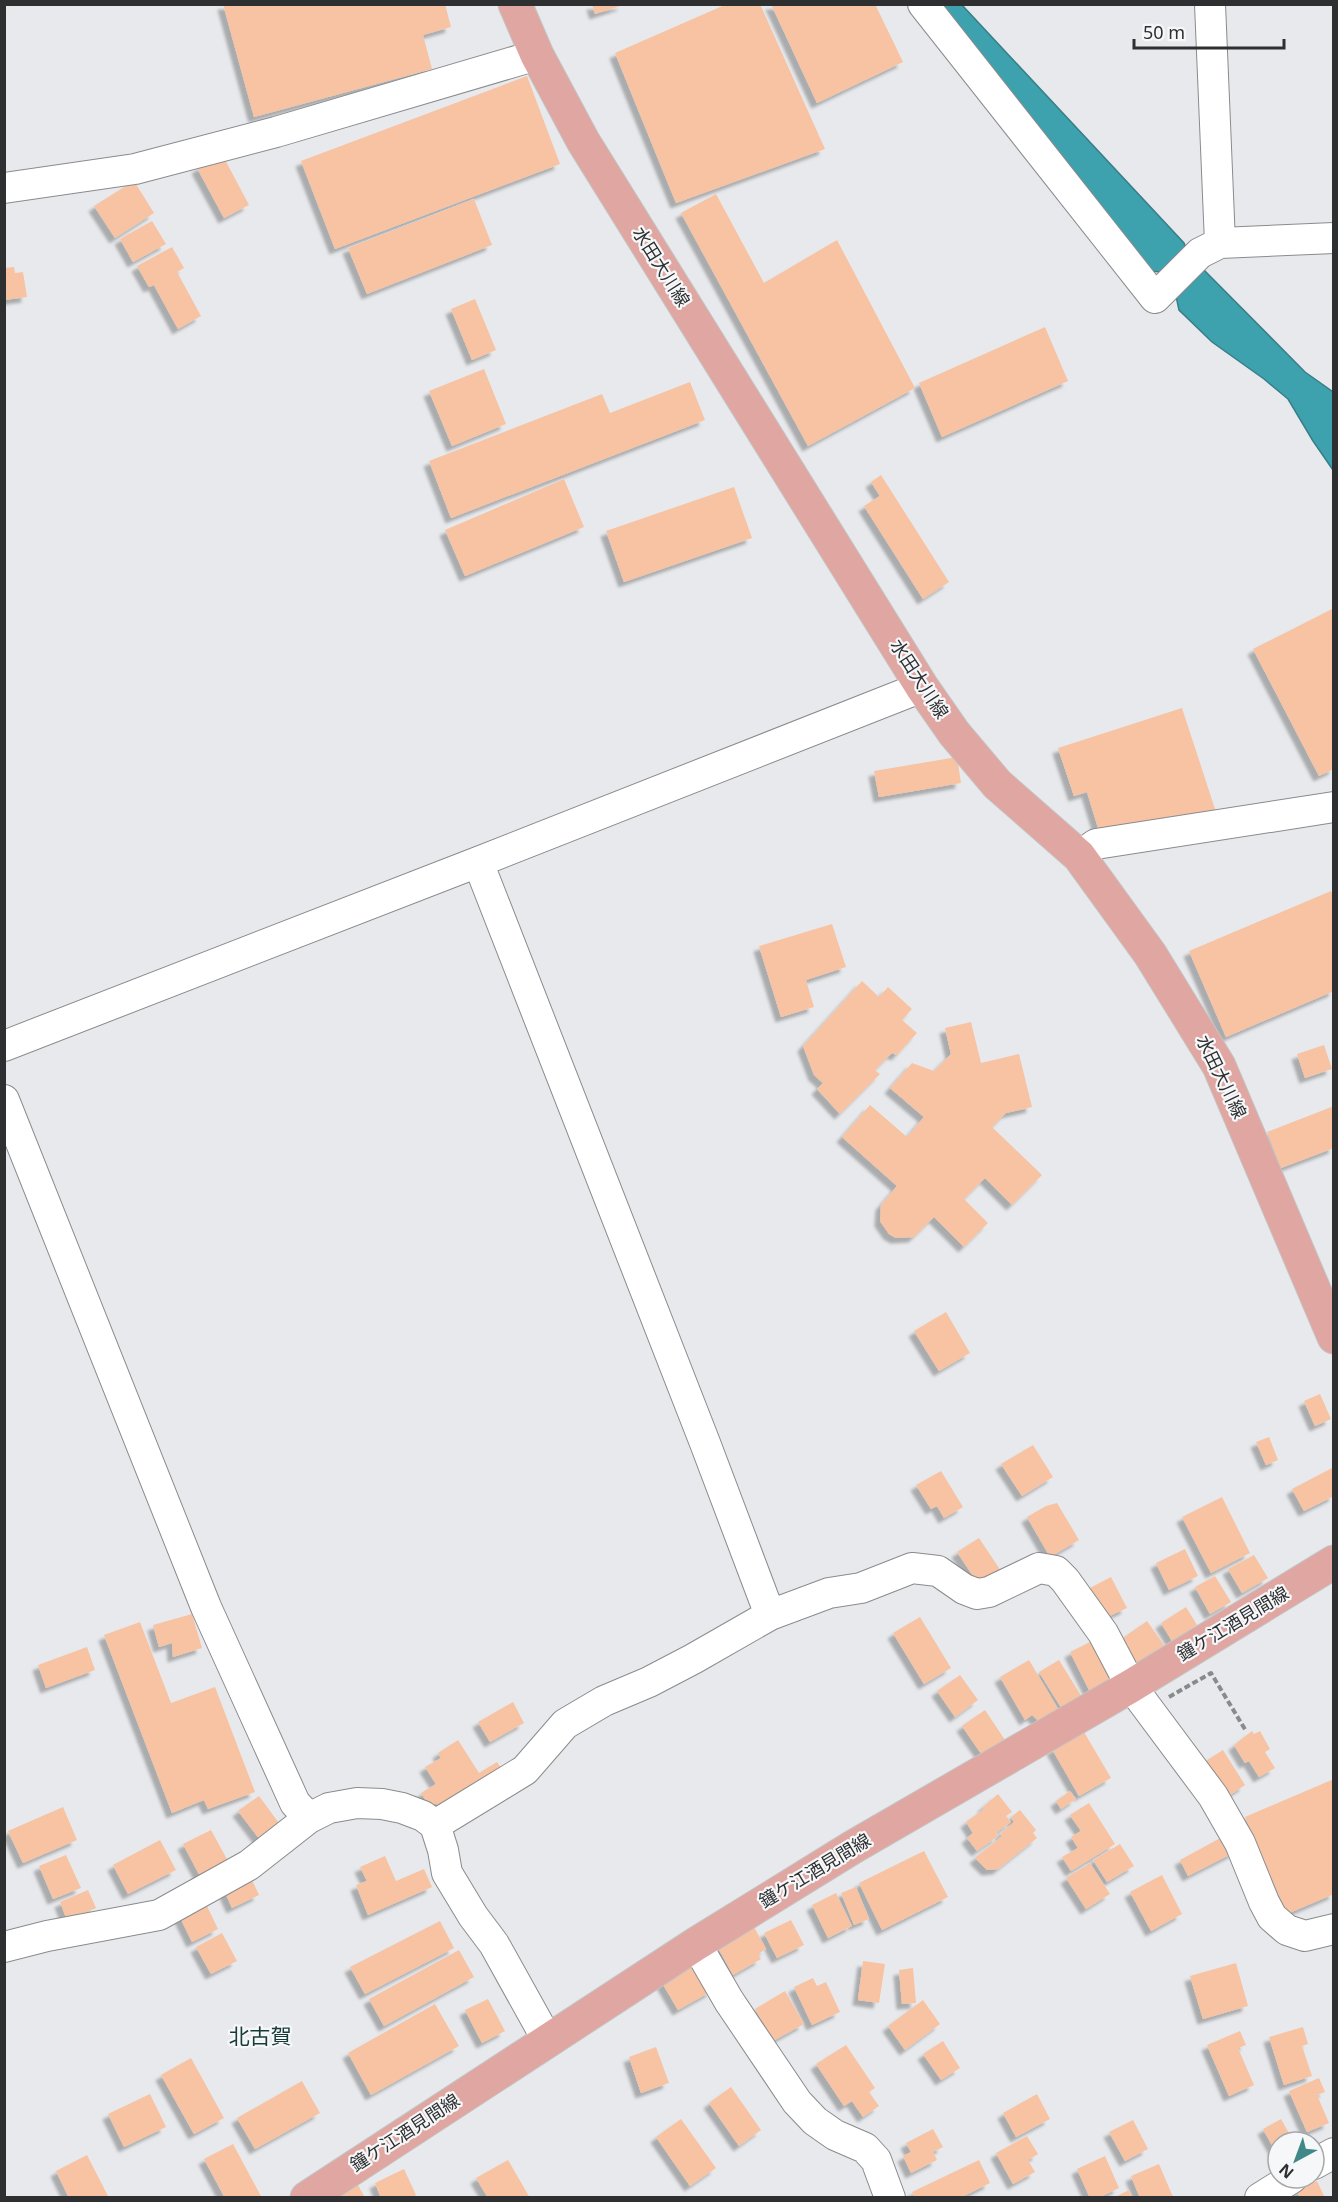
<svg xmlns="http://www.w3.org/2000/svg" width="1338" height="2202" font-family="'Noto Sans','Noto Sans JP',sans-serif">
	<style>
		.water { fill: #3da1ae; stroke: #387f88; stroke-width: 1.5 }
		.building { fill: #f7c3a2; filter: url(#shadow) }
		.lines { fill: none; stroke-linecap: round; stroke-linejoin: round }
		.minor-casing { stroke: #8a8b8d; stroke-width: 32 }
		.major-casing { stroke: #c4c5c5; stroke-width: 35 }
		.path { stroke: #898a8c; stroke-width: 4; stroke-dasharray: 6 3; stroke-linecap: butt }
		.minor { stroke: #fff; stroke-width: 30 }
		.major { stroke: #e0a6a1; stroke-width: 33 }
		.labels { text-anchor: middle; stroke-width: 4.5; stroke-linejoin: round; paint-order: stroke }
		.street-label { font-size: 18px; fill: #2e2f30; stroke: #f6f7f9 }
		.quarter-label { font-size: 21px; fill: #183b3a; stroke: #f6f7f9 }
	</style>
	<defs>
		<filter id="shadow"><feDropShadow dx="-5.5" dy="5.5" stdDeviation="1.5" flood-color="#0004"/></filter>
	</defs>
	<rect width="100%" height="100%" fill="#e8e9ec"/>
	<!-- water -->
	<path class="water" d="M940,5H962L1184,243L1188,254L1162,272L1149,271Z
		M1203,269L1305,372L1333,392V470L1313,441L1288,399L1264,379L1212,342L1179,310L1176,296Z"/>
	<!-- building -->
	<path class="building" d="M223,4H445L451,27L423,35L432,69L254,117Z
		M592,4H623V5L595,14Z
		M727,4H760L825,149L676,203L615,53Z
		M771,4H875L903,62L817,103Z
		M527,76L560,164L335,249L301,161Z
		M222,154L249,205L224,218L197,168Z
		M134,181L154,213L115,238L94,206Z
		M716,194L764,283L837,240L915,388L808,446L681,213Z
		M474,199L492,245L367,294L348,248Z
		M152,221L166,244L133,262L120,239Z
		M172,247L184,268L177,272L201,316L178,329L154,285L149,287L137,266Z
		M14,267L15,273L23,272L27,297L4,300V268Z
		M475,299L496,350L472,360L451,309Z
		M1045,327L1068,381L942,437L919,383Z
		M484,369L506,424L452,446L429,391Z
		M690,382L705,420L451,518L429,461L602,394L610,413Z
		M881,475L949,582L923,599L864,506L880,496L871,482Z
		M564,479L584,527L465,576L445,530Z
		M734,487L752,538L624,582L606,531Z
		M1334,608V769L1319,776L1253,649Z
		M1182,708L1216,812L1099,831L1087,792L1074,796L1058,748Z
		M957,757L961,783L879,797L874,771Z
		M1331,891L1334,898V991L1226,1037L1189,951Z
		M832,924L846,967L806,980L814,1007L781,1017L759,946Z
		M862,981L879,997L888,987L912,1009L902,1020L917,1033L897,1055L892,1053L875,1070L880,1074L840,1114L817,1089L823,1083L814,1075L803,1046Z
		M971,1022L981,1063L1019,1054L1032,1107L1006,1113L992,1127L1042,1175L1012,1205L985,1178L964,1199L988,1223L964,1247L934,1217L914,1237L896,1238L889,1234L880,1221L881,1205L897,1186L842,1137L870,1105L907,1137L924,1117L890,1088L912,1063L934,1071L951,1054L945,1028Z
		M1324,1045L1332,1069L1305,1078L1297,1054Z
		M1334,1106V1148L1281,1168L1267,1132Z
		M946,1312L970,1353L939,1371L914,1331Z
		M1320,1394L1331,1419L1315,1426L1304,1401Z
		M1269,1437L1278,1460L1266,1465L1256,1442Z
		M1033,1445L1053,1477L1022,1496L1001,1464Z
		M1334,1467V1496L1304,1511L1292,1489Z
		M941,1471L963,1507L944,1518L937,1506L931,1509L916,1485Z
		M1222,1497L1250,1553L1211,1573L1182,1517Z
		M1057,1503L1079,1540L1050,1557L1027,1517L1046,1506Z
		M979,1538L1001,1571L979,1585L957,1552Z
		M1185,1549L1198,1576L1169,1590L1156,1563Z
		M1254,1555L1268,1578L1242,1593L1228,1569Z
		M1215,1576L1231,1602L1210,1614L1195,1587Z
		M1111,1577L1127,1608L1105,1618L1090,1588Z
		M1186,1607L1197,1625L1172,1641L1161,1623Z
		M192,1614L202,1648L173,1657L172,1643L159,1647L153,1625Z
		M920,1617L951,1668L924,1684L893,1633Z
		M1147,1621L1164,1645L1137,1664L1120,1640Z
		M140,1622L171,1703L215,1687L255,1792L208,1809L204,1800L172,1813L104,1635Z
		M1096,1639L1116,1681L1091,1694L1070,1652Z
		M87,1647L95,1670L46,1688L38,1665Z
		M1029,1660L1060,1712L1041,1723L1032,1715L1025,1720L1000,1677Z
		M1059,1660L1085,1702L1065,1714L1039,1672Z
		M960,1675L978,1700L955,1717L937,1691Z
		M513,1702L524,1723L490,1742L478,1722Z
		M985,1710L1005,1740L982,1755L962,1726Z
		M1252,1731L1254,1734L1260,1731L1270,1749L1265,1752L1275,1768L1259,1777L1249,1761L1245,1763L1234,1745Z
		M1084,1732L1111,1778L1079,1796L1052,1749Z
		M458,1740L479,1773L497,1762L504,1772L440,1811L436,1803L430,1807L421,1793L436,1784L425,1767L441,1758L438,1753Z
		M1223,1750L1245,1785L1227,1797L1204,1762Z
		M1334,1779V1894L1287,1914L1245,1817Z
		M1070,1791L1076,1799L1061,1809L1056,1801Z
		M998,1794L1012,1812L1006,1816L1011,1822L996,1833L998,1836L977,1851L967,1838L973,1833L966,1822L984,1809L983,1807Z
		M259,1796L284,1830L264,1845L238,1811Z
		M1089,1803L1115,1844L1071,1871L1062,1857L1078,1848L1071,1837L1081,1831L1070,1815Z
		M63,1807L77,1840L23,1863L8,1831Z
		M1020,1810L1036,1830L1033,1833L1037,1838L998,1869L987,1870L975,1858L1002,1836L1000,1834L1014,1822L1011,1817Z
		M211,1830L228,1861L200,1876L183,1844Z
		M1226,1835L1235,1852L1188,1876L1180,1860Z
		M160,1840L176,1870L128,1894L113,1865Z
		M1120,1844L1134,1866L1107,1882L1093,1860Z
		M924,1851L948,1897L882,1930L859,1883Z
		M66,1855L81,1888L53,1899L39,1866Z
		M385,1856L396,1881L424,1869L432,1887L368,1915L356,1885L367,1881L360,1867Z
		M1090,1863L1110,1894L1086,1909L1066,1878Z
		M1162,1875L1182,1914L1151,1931L1130,1892Z
		M250,1876L259,1895L232,1908L223,1888Z
		M856,1887L869,1919L854,1925L841,1893Z
		M88,1890L96,1908L67,1920L60,1902Z
		M836,1893L852,1926L828,1938L812,1905Z
		M204,1900L218,1929L192,1942L178,1913Z
		M791,1920L804,1945L777,1958L764,1933Z
		M440,1921L454,1948L365,1994L350,1967Z
		M753,1925L766,1949L758,1954L761,1959L733,1975L717,1946Z
		M222,1933L237,1961L211,1974L196,1947Z
		M459,1950L474,1977L384,2026L369,1999Z
		M695,1961L712,1991L678,2010L661,1981Z
		M863,1961L885,1964L879,2003L858,2000Z
		M1236,1963L1248,2006L1203,2019L1190,1976Z
		M913,1968L916,2003L902,2004L899,1970Z
		M813,1978L817,1986L826,1982L840,2012L812,2025L794,1987Z
		M785,1991L804,2024L773,2041L755,2009Z
		M488,1999L505,2031L482,2043L465,2010Z
		M923,2000L940,2024L905,2050L888,2026Z
		M435,2004L459,2046L371,2095L348,2053Z
		M1303,2027L1308,2044L1302,2046L1312,2076L1284,2085L1269,2037Z
		M1240,2031L1246,2045L1238,2048L1254,2085L1229,2096L1207,2045Z
		M943,2041L960,2068L941,2080L923,2054Z
		M846,2045L875,2088L869,2092L879,2106L863,2117L852,2101L844,2106L816,2064Z
		M656,2047L669,2083L641,2093L629,2057Z
		M191,2058L224,2118L194,2134L161,2075Z
		M1319,2078L1325,2092L1317,2095L1329,2123L1307,2132L1289,2091Z
		M302,2081L320,2113L255,2149L237,2118Z
		M731,2087L761,2130L739,2146L709,2103Z
		M150,2094L166,2127L124,2147L108,2114Z
		M1037,2094L1050,2119L1016,2137L1003,2113Z
		M681,2119L716,2168L690,2186L656,2137Z
		M1281,2119L1294,2142H1278V2156L1263,2129Z
		M1133,2120L1148,2149L1125,2161L1109,2132Z
		M933,2129L943,2147L933,2152L937,2160L911,2173L903,2156L911,2152L906,2143Z
		M1027,2136L1038,2154L1028,2160L1035,2172L1013,2184L996,2153Z
		M233,2144L262,2198H225L204,2159Z
		M87,2155L109,2198H69L56,2171Z
		M1105,2156L1119,2188L1098,2198H1090L1077,2169Z
		M508,2160L530,2198H488L476,2178Z
		M979,2160L990,2183L960,2198H915L912,2192Z
		M1159,2164L1173,2197L1140,2198L1131,2176Z
		M404,2169L416,2195L411,2198H381L375,2183Z
		M1317,2181L1325,2198H1300L1297,2191Z
		M358,2185L365,2198H336Z
		M1129,2190L1132,2198H1113Z"/>
	<g class="lines">
		<defs>
			<path id="minor" d="M923,4L1155,298L1200,253L1220,243L1334,238
				M1210,4L1220,243
				M4,188L135,169L276,132L537,55
				M1079,856L1096,844L1334,807
				M478,862L705,1443L770,1615
				M4,1046L478,862L922,687
				M4,1100L206,1607L295,1803L309,1818
				M435,1825L525,1770L565,1724L604,1701L649,1682L693,1659L770,1615L829,1593L861,1588L912,1568L938,1571L964,1589L977,1594L989,1592L1039,1568L1056,1571L1065,1580L1103,1633L1131,1686L1213,1796L1240,1843L1264,1902L1272,1917L1287,1930L1305,1936L1334,1929
				M696,1944L729,2001L797,2102L815,2121L835,2135L865,2148L876,2160L890,2198
				M4,1947L47,1936L159,1915L249,1865L309,1818L329,1808L357,1803L382,1804L402,1808L423,1816L435,1825L443,1850L447,1873L473,1916L494,1944L548,2041
				M1314,2164L1334,2153
				M1260,2198L1292,2178"/>
			<path id="major" d="M515,4L537,55L583,141L922,687L954,733L997,784L1079,856L1150,954L1219,1066L1334,1337
				M307,2198L696,1944L853,1847L1131,1686L1334,1562"/>
		</defs>
		<!-- minor casing -->
		<use href="#minor" class="minor-casing"/>
		<!-- major casing -->
		<use href="#major" class="major-casing"/>
		<!-- path -->
		<path class="path" d="M1169,1697L1211,1673L1246,1731"/>
		<!-- minor -->
		<use href="#minor" class="minor"/>
		<!-- major -->
		<use href="#major" class="major"/>
	</g>
	<g class="labels">
		<!-- street labels -->
		<g class="street-label">
			<text transform="translate(661 267) rotate(58)" y="6">水田大川線</text>
			<text transform="translate(919 679) rotate(57)" y="6">水田大川線</text>
			<text transform="translate(1221 1077) rotate(64)" y="6">水田大川線</text>
			<text transform="translate(1233 1624) rotate(-31)" y="6">鐘ケ江酒見間線</text>
			<text transform="translate(815 1871) rotate(-31)" y="6">鐘ケ江酒見間線</text>
			<text transform="translate(405 2133) rotate(-33)" y="6">鐘ケ江酒見間線</text>
		</g>
		<!-- quarter labels -->
		<g class="quarter-label">
			<text x="260" y="2044">北古賀</text>
		</g>
	</g>
	<!-- border -->
	<rect width="1338" height="2202" fill="none" stroke="#2e2f30" stroke-width="12"/>
	<!-- north arrow -->
	<g transform="translate(1296 2160) rotate(221)"><circle r="28" fill="#f6f7f9" stroke="#a6a7a9" stroke-width="1.5"/>
	<path d="M0-4.5L10 22L0 15L-10 22Z" fill="#408887"/>
	<text y="-9" font-size="16" font-weight="bold" text-anchor="middle" fill="#2e2f30">N</text>
	</g>
	<!-- scale -->
	<path d="M1134 39v9h150v-9" fill="none" stroke="#2e2f30" stroke-width="3"/>
	<text x="1143" y="39" font-size="18" fill="#2e2f30" stroke="#f6f7f9" stroke-width="4.5" paint-order="stroke">50 m</text>
</svg>
